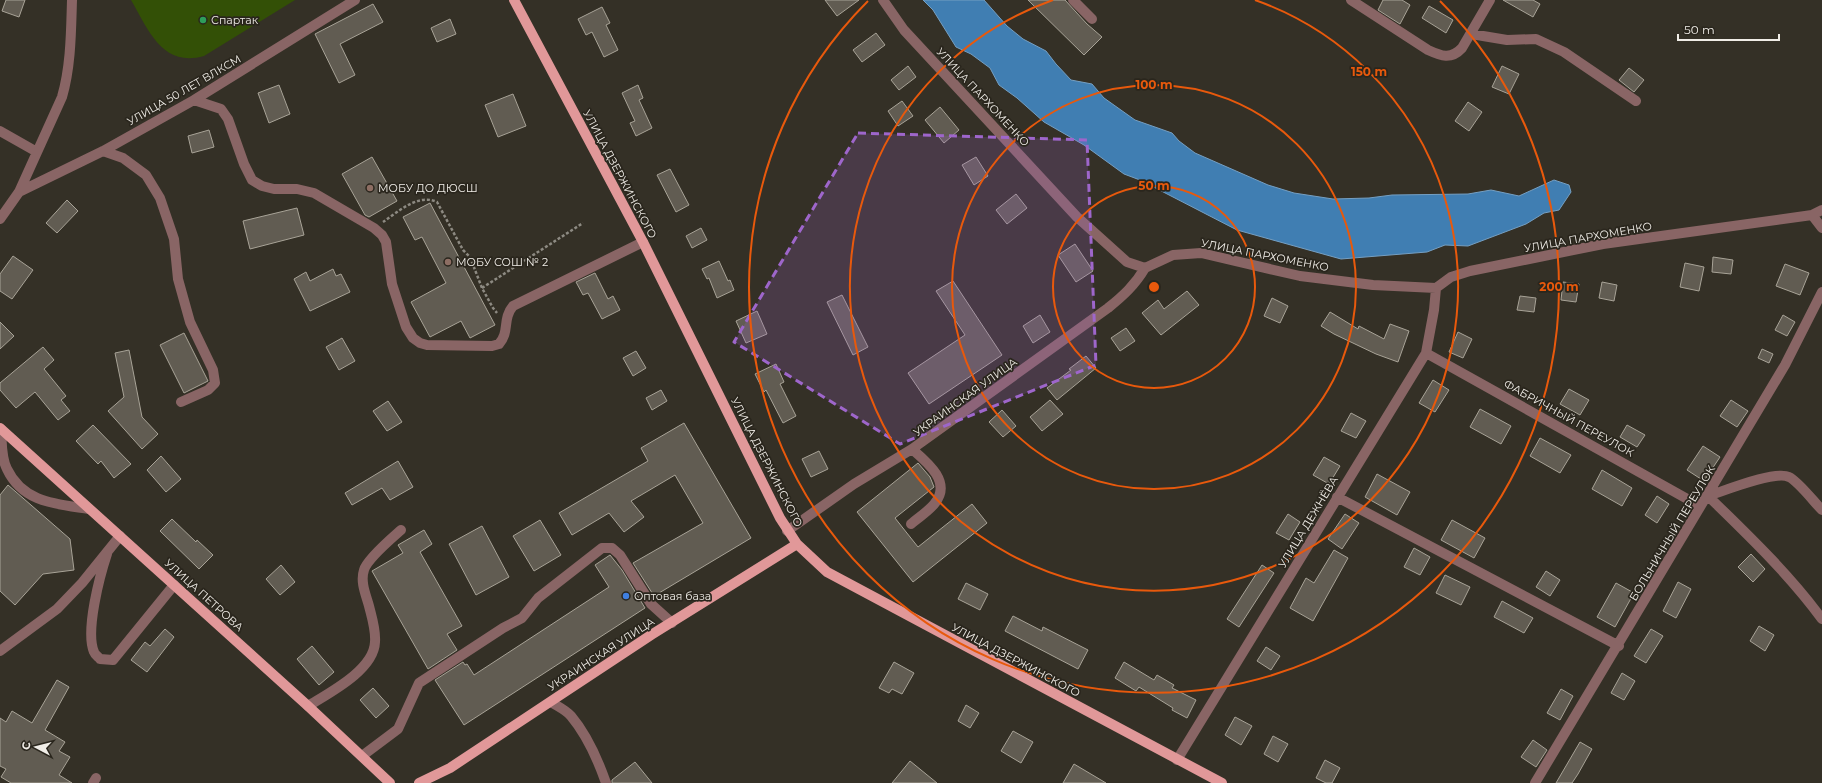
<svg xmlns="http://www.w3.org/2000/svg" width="1822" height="783" font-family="Montserrat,sans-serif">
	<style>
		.green { fill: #335006 }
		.water { fill: #407eb2; stroke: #759fc2 }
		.building { fill: #615c52; stroke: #a8a397 }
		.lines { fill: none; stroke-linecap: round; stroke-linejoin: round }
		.path { stroke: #8d8a82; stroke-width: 2.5; stroke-dasharray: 3 2; stroke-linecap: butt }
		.minor { stroke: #896565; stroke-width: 10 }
		.major { stroke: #e19899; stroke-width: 10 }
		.marked { fill: #9e66cb; fill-opacity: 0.2; stroke: #9e66cb; stroke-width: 3; stroke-dasharray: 8 5; stroke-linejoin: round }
		.ring { fill: none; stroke: #e8590c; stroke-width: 2 }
		.leisure-dot { fill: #2e9e5b; stroke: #2a261d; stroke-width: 1.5 }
		.education-dot { fill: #8d6e63; stroke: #2a261d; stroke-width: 1.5 }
		.shop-dot { fill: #3f7fe0; stroke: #2a261d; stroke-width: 1.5 }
		.labels { text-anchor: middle; stroke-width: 3.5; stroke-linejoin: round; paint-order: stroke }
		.poi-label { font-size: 11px; fill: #f0ede7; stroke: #2a261d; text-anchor: start }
		.street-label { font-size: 11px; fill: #f0ede7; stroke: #2a261d }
		.centre { fill: #e8590c; stroke: #2a261d; stroke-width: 2 }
		.ring-label { font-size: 12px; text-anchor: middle; font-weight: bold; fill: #e8590c; stroke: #2a261d; stroke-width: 3.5; stroke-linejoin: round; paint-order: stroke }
	</style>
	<rect width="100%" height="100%" fill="#343026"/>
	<!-- green -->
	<path class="green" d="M131,0H295L204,56C162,68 148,29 131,0Z"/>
	<!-- water -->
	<path class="water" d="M923,0H984L1007,26L1023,39L1046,51L1056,64L1071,80L1092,84L1104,98L1135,120L1172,133L1179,141L1195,153L1268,185L1294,193L1333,199L1369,198L1392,195L1468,194L1491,190L1519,196L1554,180L1569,185L1571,192L1559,210L1544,213L1526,224L1468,246L1445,245L1427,252L1341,259L1237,230L1140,180L1124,174L1084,145L1044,122L1017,98L999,85L990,68L971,54L956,47L933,10Z"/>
	<!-- building -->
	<path class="building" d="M6,0H25L19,17L2,11Z
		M825,0H859L837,16Z
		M1028,0H1065L1087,24L1102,37L1084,55Z
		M1383,0H1402L1410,5L1400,24L1378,10Z
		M1503,0H1533L1540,4L1533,17Z
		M373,4L383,22L340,44L355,75L339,83L315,34Z
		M1429,6L1453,20L1446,33L1422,18Z
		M602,7L610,23L606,25L618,50L604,57L592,32L586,35L578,19Z
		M450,19L456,34L437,42L431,28Z
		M876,33L885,45L862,62L853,50Z
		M908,66L916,77L899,90L891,80Z
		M1502,66L1519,74L1509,94L1492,87Z
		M1629,68L1644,80L1634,92L1619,80Z
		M279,85L290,114L269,123L258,93Z
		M638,85L643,98L639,100L652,128L636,136L630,123L635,121L622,93Z
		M513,94L526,126L498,137L485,105Z
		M902,101L913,116L898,126L888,111Z
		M1468,102L1482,112L1469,131L1455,121Z
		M940,107L959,130L944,143L925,120Z
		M209,130L214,147L192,153L188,136Z
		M372,157L397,201L369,217L365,215L342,174Z
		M976,157L988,176L974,185L962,165Z
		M670,169L689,205L676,212L657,175Z
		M1016,194L1027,208L1007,224L996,210Z
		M67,200L78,211L57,233L46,223Z
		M430,203L495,325L470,338L461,321L430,337L411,302L446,283L422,237L415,240L403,217Z
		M297,208L304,235L250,249L243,221Z
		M701,228L707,240L692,248L686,236Z
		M1075,244L1093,271L1076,282L1058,255Z
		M13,256L33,270L12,299L0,291V274Z
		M1713,257L1733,260L1731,274L1712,272Z
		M719,261L728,281L730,280L734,290L717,298L709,278L707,279L702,269Z
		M1685,263L1704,267L1699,291L1680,287Z
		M1785,264L1809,273L1800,295L1776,286Z
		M333,269L336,276L341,274L350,292L310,311L294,279L306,272L310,281Z
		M595,273L608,299L613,296L620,310L602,319L588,293L583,295L576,282Z
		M953,281L1002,355L929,404L908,373L965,335L936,291Z
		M1563,282L1579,284L1576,302L1561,300Z
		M1602,282L1617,285L1614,301L1599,298Z
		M1187,291L1199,305L1161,335L1142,313L1158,300L1164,309Z
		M842,295L868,347L853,355L827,302Z
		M1520,296L1536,298L1534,312L1517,310Z
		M1272,298L1288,306L1280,323L1264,316Z
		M757,311L767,334L746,343L736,321Z
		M1330,312L1358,329L1359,326L1384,339L1390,324L1409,331L1398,362L1376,354L1334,334L1321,326Z
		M1040,315L1050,332L1033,343L1023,326Z
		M1783,315L1795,322L1787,336L1775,330Z
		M0,322L14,336L0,349Z
		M1126,328L1135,341L1120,351L1111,338Z
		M1458,332L1472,339L1463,358L1449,352Z
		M184,333L208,381L184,393L160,345Z
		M342,338L355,361L339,370L326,347Z
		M43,347L54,360L44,369L66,396L61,400L70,411L58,420L35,392L16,408L0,390V383Z
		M1762,349L1773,354L1769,363L1758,358Z
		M129,350L142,417L158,434L142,449L108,411L124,397L115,353Z
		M636,351L646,368L633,376L623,358Z
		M1086,356L1096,368L1057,400L1047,388L1071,370L1069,369Z
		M776,364L784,382L780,384L796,416L783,423L766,390L764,392L755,374Z
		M1433,380L1449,390L1435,412L1419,403Z
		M1569,389L1589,400L1580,415L1560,404Z
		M661,390L667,401L652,410L646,398Z
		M1050,400L1063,414L1042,431L1030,417Z
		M1731,400L1748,411L1737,427L1720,416Z
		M388,401L402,422L387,431L373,411Z
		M1480,409L1511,426L1501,444L1470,427Z
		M1002,410L1016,426L1003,437L989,422Z
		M1351,413L1366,421L1356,438L1341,431Z
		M684,423L751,538L654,596L633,563L703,523L675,475L631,501L644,517L624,532L609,513L572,535L559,513L648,461L641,448Z
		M93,425L131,464L114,478L101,461L98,464L76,441Z
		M1627,425L1645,435L1637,447L1620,437Z
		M1540,438L1571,455L1560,473L1530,456Z
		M1703,446L1720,457L1704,481L1687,470Z
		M819,451L828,469L811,477L802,459Z
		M161,456L181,479L166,492L147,470Z
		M1324,457L1340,466L1329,484L1313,475Z
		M398,461L413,487L390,500L382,488L352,505L345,493Z
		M918,463L930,477L934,487L895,518L918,547L972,504L987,523L913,582L857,512Z
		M1602,470L1632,488L1622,506L1592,489Z
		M1377,474L1410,492L1397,515L1365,497Z
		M8,485L70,539L74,570L43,574L15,605L0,591V495Z
		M1657,496L1669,504L1657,523L1645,515Z
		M1288,514L1300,522L1289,540L1276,533Z
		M1345,514L1359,523L1342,549L1328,539Z
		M172,519L196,542L197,540L213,555L199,569L160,531Z
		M540,520L561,555L534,571L513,536Z
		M1452,520L1485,538L1474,558L1441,540Z
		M482,526L509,577L476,595L449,544Z
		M424,530L432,544L420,552L462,626L447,634L457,650L428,669L372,571L403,553L398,545Z
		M1414,548L1430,557L1420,575L1404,567Z
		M1334,550L1348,558L1313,621L1290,608L1306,578L1314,583Z
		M1751,554L1765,569L1753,582L1738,567Z
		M610,555L622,570L645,608L464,725L435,680L463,662L465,665L467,664L474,675L609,587L595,565Z
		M281,565L295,582L280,595L266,579Z
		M1262,565L1274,573L1239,627L1227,619Z
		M1546,571L1560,580L1550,596L1536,587Z
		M1445,575L1470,587L1461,605L1436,593Z
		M1678,582L1691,589L1676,618L1663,611Z
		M966,583L988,594L980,610L958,599Z
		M1616,583L1634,593L1615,627L1597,617Z
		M1502,601L1533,618L1524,633L1494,617Z
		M1013,616L1042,631L1043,627L1088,650L1078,669L1005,631Z
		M1759,626L1774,635L1765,651L1750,641Z
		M165,629L174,637L147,672L131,660L145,642L150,646Z
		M1651,629L1663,636L1646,663L1634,656Z
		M312,646L334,672L319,685L297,659Z
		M1266,647L1280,656L1271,670L1257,661Z
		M894,662L914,673L902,694L892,689L889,693L879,688Z
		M1124,662L1154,680L1157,675L1174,685L1172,688L1196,700L1187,718L1172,710L1173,708L1139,687L1136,691L1115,678Z
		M1622,673L1635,681L1624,700L1611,693Z
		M57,680L69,687L45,730L65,742L59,751L70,757L59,775L72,783H11L1,777L6,769L0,766V718L6,722L12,711L32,723Z
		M373,688L389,706L376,718L360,700Z
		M1561,689L1573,696L1560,720L1547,713Z
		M966,705L979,713L970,728L958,721Z
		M1235,717L1252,726L1241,745L1225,735Z
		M1013,731L1033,742L1021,763L1001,751Z
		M1273,736L1288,744L1278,762L1264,754Z
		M1533,740L1547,750L1536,767L1521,757Z
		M1580,742L1592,749L1578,774L1572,783H1556Z
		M1325,760L1340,768L1332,783H1326L1316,778Z
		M910,761L937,783H892Z
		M635,762L652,783H612V780Z
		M1074,764L1106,783H1063Z"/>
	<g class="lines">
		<!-- path -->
		<path class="path" d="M383,222C398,212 418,193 437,202L463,250L470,257L482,288L493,308L497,313
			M482,288L583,223"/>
		<!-- minor -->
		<path class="minor" d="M883,0L904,30L1077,217L1127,262L1145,268L1173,255L1201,253L1300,276L1373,285L1436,288L1451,277L1470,271L1603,244L1812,215L1822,210
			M1073,0L1092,19
			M1351,0L1428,50C1441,56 1451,60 1462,48L1490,0
			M1471,34L1507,40L1536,39L1564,52L1636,101
			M194,100L221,109L228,119L244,164L252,180L262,186L274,189H297L314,193L374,228L382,235L386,242L392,284L406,327L413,338L420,343L427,345L492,346L499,344C510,332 502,319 513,306L643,242
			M0,131L37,152
			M103,151L123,158L146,175L160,198L174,239L178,279L190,322L213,370L215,383L208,390L181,402
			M19,192L103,151L194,100L355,0
			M1812,215L1822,228
			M0,219L19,192L62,97C71,66 71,32 72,0
			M1426,353L1700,506
			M1,429C2,442 1,458 7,469C23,503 57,504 89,509
			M1337,497L1619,646
			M1822,510C1814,502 1798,481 1789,477C1775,470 1724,491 1708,496C1748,535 1789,574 1822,619
			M911,524C919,517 929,511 935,503C952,482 927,462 912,449
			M787,531L854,484L912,449L1108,308C1123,296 1135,285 1145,268
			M107,554C100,575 85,631 94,652C95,655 99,657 100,659L113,660L174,585
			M0,651L57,609L82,583L120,536
			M551,702C557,706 566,710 571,716C587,735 598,760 606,783
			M308,706C329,693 374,670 375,642C376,630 372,618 369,606C366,595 360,582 364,570C367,559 392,538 401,530
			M362,756L398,729L419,683L503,628L522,618L538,598L602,548H612L620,555L651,604L672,623
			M1177,760L1426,353L1434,310L1436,288
			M93,783L96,778
			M1535,783L1785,365L1822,292"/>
		<!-- major -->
		<path class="major" d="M514,0L643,242L780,518L797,544L827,572L1222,783
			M0,428L308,706L390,783
			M419,783L450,768L651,635L797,544"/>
	</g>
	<!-- marked area -->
	<path class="marked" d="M858,133L1087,140L1096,365L900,444L734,342Z"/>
	<!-- distance rings -->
	<g class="ring">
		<circle cx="1154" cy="287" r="101"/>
		<circle cx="1154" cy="287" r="202"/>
		<path d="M1255 0A304 304 0 1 1 1053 0"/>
		<path d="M1440 1A405 405 0 1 1 868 1"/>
	</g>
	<!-- markers -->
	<circle class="leisure-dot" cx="203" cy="20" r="4"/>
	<g class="education-dot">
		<circle cx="370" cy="188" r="4"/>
		<circle cx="448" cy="262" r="4"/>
	</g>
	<circle class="shop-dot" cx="626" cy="596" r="4"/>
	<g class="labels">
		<!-- poi labels -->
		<g class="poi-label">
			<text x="211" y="24">Спартак</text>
			<text x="378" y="192">МОБУ ДО ДЮСШ</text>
			<text x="456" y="266">МОБУ СОШ № 2</text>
			<text x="634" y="600">Оптовая база</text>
		</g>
		<!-- street labels -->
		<g class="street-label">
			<text transform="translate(184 90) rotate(-30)" y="4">УЛИЦА 50 ЛЕТ ВЛКСМ</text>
			<text transform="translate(983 97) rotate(47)" y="4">УЛИЦА ПАРХОМЕНКО</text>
			<text transform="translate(620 174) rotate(62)" y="4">УЛИЦА ДЗЕРЖИНСКОГО</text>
			<text transform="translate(1588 237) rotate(-10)" y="4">УЛИЦА ПАРХОМЕНКО</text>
			<text transform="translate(1265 255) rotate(11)" y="4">УЛИЦА ПАРХОМЕНКО</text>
			<text transform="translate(965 397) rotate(-36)" y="4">УКРАИНСКАЯ УЛИЦА</text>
			<text transform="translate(1569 418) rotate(29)" y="4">ФАБРИЧНЫЙ ПЕРЕУЛОК</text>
			<text transform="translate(767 462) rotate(63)" y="4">УЛИЦА ДЗЕРЖИНСКОГО</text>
			<text transform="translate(1308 522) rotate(-59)" y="4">УЛИЦА ДЕЖНЁВА</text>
			<text transform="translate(1672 533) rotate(-59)" y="4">БОЛЬНИЧНЫЙ ПЕРЕУЛОК</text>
			<text transform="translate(204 595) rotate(42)" y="4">УЛИЦА ПЕТРОВА</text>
			<text transform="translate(601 654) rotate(-33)" y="4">УКРАИНСКАЯ УЛИЦА</text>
			<text transform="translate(1016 660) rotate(28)" y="4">УЛИЦА ДЗЕРЖИНСКОГО</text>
		</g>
	</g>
	<circle cx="1154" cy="287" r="6" class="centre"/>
	<g class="ring-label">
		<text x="1369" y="76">150 m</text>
		<text x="1154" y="89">100 m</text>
		<text x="1154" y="190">50 m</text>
		<text x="1559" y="291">200 m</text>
	</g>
	<!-- north arrow -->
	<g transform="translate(36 747) rotate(277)" stroke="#2a261d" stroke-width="3" paint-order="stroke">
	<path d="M0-3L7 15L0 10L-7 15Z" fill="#f0ede7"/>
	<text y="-6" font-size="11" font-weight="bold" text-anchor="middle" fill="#f0ede7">С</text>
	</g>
	<!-- scale -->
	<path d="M1678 34v6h101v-6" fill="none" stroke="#f0ede7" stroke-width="2"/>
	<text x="1684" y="34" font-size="12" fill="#f0ede7" stroke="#2a261d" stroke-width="3" paint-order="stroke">50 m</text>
</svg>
